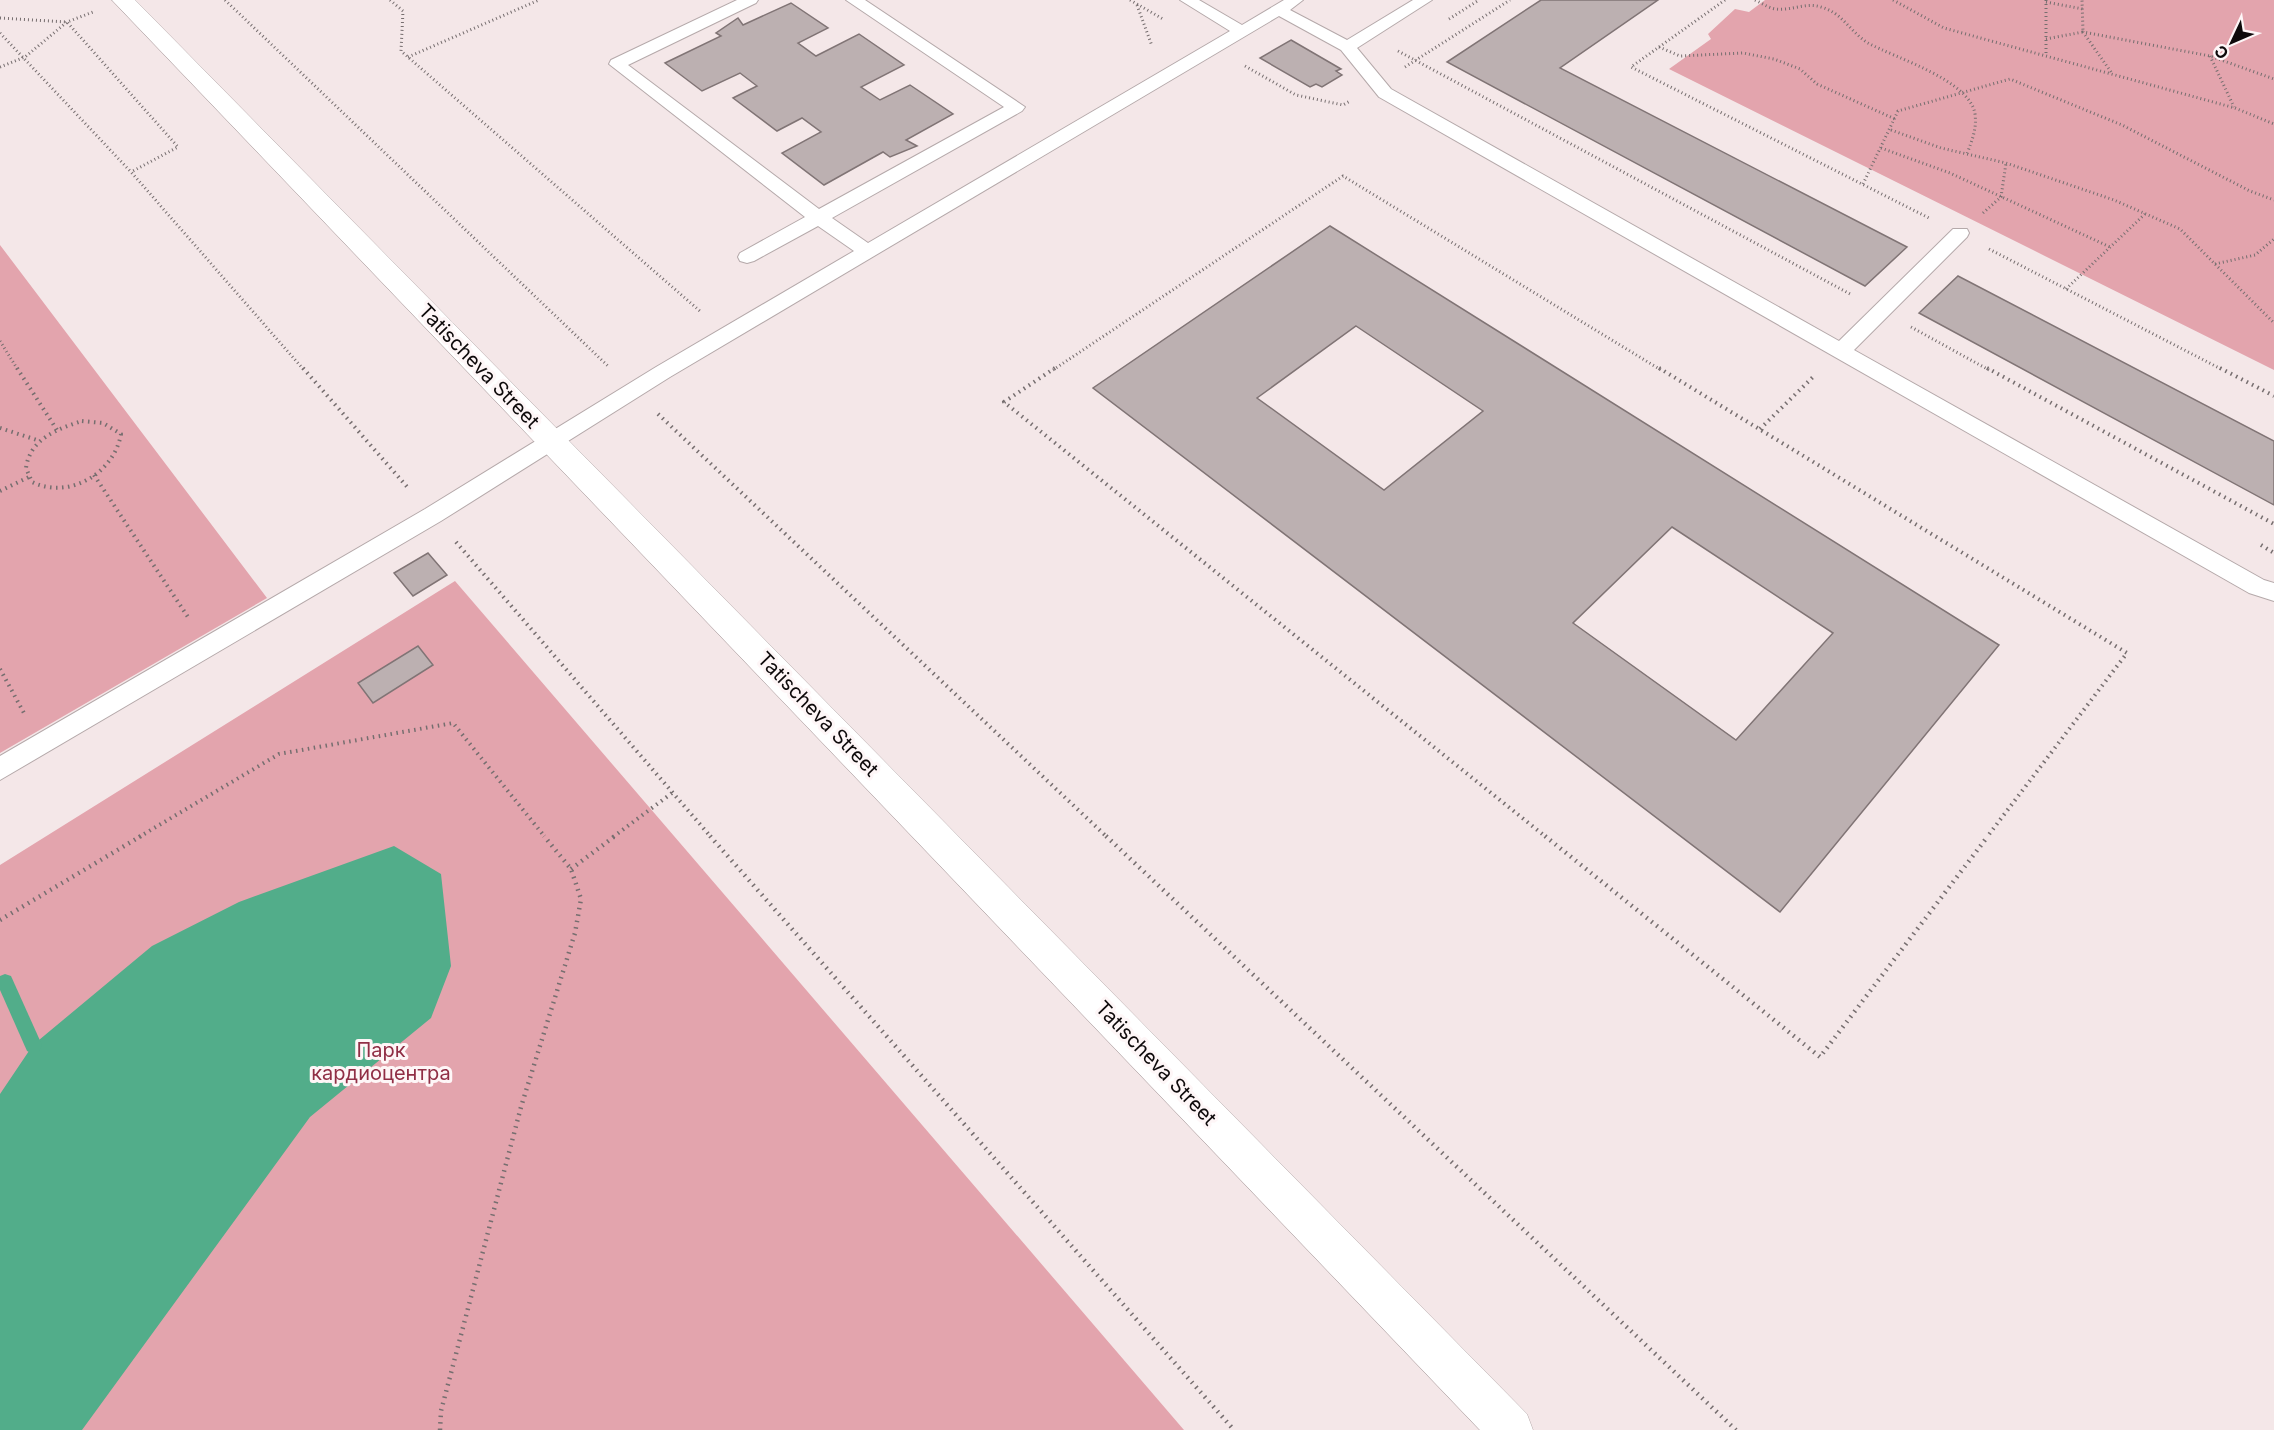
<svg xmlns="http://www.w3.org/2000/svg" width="2274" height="1430" font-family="Inter,sans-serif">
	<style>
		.green { fill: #e3a4ad }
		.water { fill: #52ad8a }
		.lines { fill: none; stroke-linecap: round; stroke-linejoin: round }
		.stream { fill: #52ad8a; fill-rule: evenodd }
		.building { fill: #bcb0b1; stroke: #807475; stroke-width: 1.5; fill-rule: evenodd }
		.lane-casing { stroke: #b5a9aa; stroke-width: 2 }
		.secondary-casing { stroke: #b5a9aa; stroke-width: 1 }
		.path-far2 { stroke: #766e6f; stroke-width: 3; stroke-dasharray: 1 3; stroke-linecap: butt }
		.path-far1 { stroke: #766e6f; stroke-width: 4; stroke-dasharray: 1.5 4.5; stroke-linecap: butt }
		.path { stroke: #766e6f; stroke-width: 4.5; stroke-dasharray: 1.5 5; stroke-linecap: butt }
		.lane { fill: #fff; fill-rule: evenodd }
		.secondary { fill: #fff; fill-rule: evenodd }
		.labels { text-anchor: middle; stroke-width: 6; stroke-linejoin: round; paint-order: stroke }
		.street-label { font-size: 20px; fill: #0e0a0b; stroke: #fef6f7 }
		.park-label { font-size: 20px; fill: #902e45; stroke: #fef6f7 }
	</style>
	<rect width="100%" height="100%" fill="#f4e7e8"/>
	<!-- green -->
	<path class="green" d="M1765,0H2274V370L1669,69L1711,39L1708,34L1735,9L1749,12Z
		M0,245L267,598L0,753Z
		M455,581L1184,1430H0V865Z"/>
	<!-- water -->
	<path class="water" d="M394,846L441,874L451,966L431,1018L310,1117L82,1430H0V1094L33,1045L152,946L239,902Z"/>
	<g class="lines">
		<!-- stream -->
		<path class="stream" d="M5,974L11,976L42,1045L39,1051L33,1054L27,1051L0,990V976Z"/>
	</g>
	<!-- building -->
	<path class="building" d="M1541,0H1658L1560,68L1907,247L1865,286L1447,62Z
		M791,3L828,28L798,43L816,56L859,34L904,65L861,87L880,100L910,85L953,114L906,140L917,146L890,157L883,152L824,185L782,153L821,132L802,118L777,131L733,98L757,86L740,73L702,91L665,63L721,36L716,33L738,18L743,25Z
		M1291,40L1341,69L1336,71L1342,75L1322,87L1316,84L1310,87L1260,58Z
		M1330,226L1999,645L1780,912L1093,388ZM1356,326L1483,411L1384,490L1257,398ZM1672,527L1833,633L1736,740L1573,623Z
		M1958,276L2274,441V505L1919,313Z
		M428,553L447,575L413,596L394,573Z
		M418,646L433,665L373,703L358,683Z"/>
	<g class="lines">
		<defs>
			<path id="lane" d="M737,0H758L756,3L628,65L819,209L1004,107L846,0H865L1025,107L1022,111L832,218L868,243L1230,31L1180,0H1199L1242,25L1284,0H1303L1290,10L1347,40L1413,0H1432L1357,48L1391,89L1839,341L1953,229H1967L1969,233L1967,237L1854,350L2264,580L2274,583V601L2249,593L1379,97L1341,50L1279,16L670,377L441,521L0,780V756L425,509L656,367L854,251L818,226L754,261L747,263L740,261L738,257L740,253L805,217L609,64L611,60Z"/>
			<path id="secondary" d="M112,0H135L1527,1414L1533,1430H1480Z"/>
		</defs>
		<!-- lane casing -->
		<use href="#lane" class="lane-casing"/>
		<!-- secondary casing -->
		<use href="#secondary" class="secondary-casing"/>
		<!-- path-far2 -->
		<path class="path-far2" d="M225,0L609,367
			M390,0L403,11L401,51L701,312
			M1130,0L1163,19
			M1725,0L1631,67L1929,218
			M1755,0C1762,3 1768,8 1776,9C1791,11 1806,2 1821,7C1843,13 1850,32 1868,43C1895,58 1970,80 1975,114C1977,129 1972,140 1967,154
			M1893,0L1944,28L2235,108L2274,124
			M2046,0V55
			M2046,2L2083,9
			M1137,5L1152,46
			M0,18L67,22L178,147L131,172
			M1449,19L1479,0
			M0,33L131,172L304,370
			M2046,39L2083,32L2082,0
			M1659,47L1680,56L1743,53L1774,59L1800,69L1817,84L1895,119
			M1398,51L1852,295
			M2210,56L2234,107
			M408,57L539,0
			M1245,66L1296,95L1343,105L1350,101
			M0,67L25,57L67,22L93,12
			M1405,67L1510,0
			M2111,72L2083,32L2210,56L2274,79
			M1891,130L1941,148L2006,163L2114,200L2180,229L2274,323
			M1881,148L1950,173L2110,247
			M1863,184L1898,111L2010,79L2122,125L2250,191L2274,200
			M1983,213L2001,197L2006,163
			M1989,249L2223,370
			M2215,264L2255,255L2274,239
			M2066,289L2145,214
			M1911,327L1989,370
			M0,341L18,370
			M1053,370L1343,176L1661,370"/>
		<!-- path-far1 -->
		<path class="path-far1" d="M17,368L57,430
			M303,368L409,489
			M1055,368L1004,402L1546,837
			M1659,368L2127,653L1987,837
			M1987,368L2274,524
			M2220,368L2274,396
			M658,414L1107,837
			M82,421L103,423L121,434C114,473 70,500 32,482L26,468C30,439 57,429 82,421Z
			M0,428L40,441
			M1760,429L1815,375
			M94,475L188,617
			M0,491L29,477
			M456,542L711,837
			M2261,545L2274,553
			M0,669L24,713
			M139,837L279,754L453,723L545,837
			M613,837L672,793"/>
		<!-- path -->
		<path class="path" d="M710,836L1234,1430
			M1106,836L1736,1430
			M1545,836L1820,1057L1988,836
			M571,869L615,836
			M0,920L141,836
			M440,1430L441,1411L521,1107L575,933L581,899L571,869L544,836"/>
		<!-- lane -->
		<use href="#lane" class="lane"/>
		<!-- secondary -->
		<use href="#secondary" class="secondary"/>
	</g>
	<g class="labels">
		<!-- street labels -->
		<g class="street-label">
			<text transform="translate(479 366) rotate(46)" y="7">Tatischeva Street</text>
			<text transform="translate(818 714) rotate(46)" y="7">Tatischeva Street</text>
			<text transform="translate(1156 1063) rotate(46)" y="7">Tatischeva Street</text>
		</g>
		<!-- park labels -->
		<g class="park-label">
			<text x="381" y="1057">Парк<tspan x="381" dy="23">кардиоцентра</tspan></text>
		</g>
	</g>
	<!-- north arrow -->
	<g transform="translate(2232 42) rotate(226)" stroke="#fef6f7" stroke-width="4.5" paint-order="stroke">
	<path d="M0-4.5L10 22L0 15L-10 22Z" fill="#0e0a0b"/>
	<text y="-9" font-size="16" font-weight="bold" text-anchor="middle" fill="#0e0a0b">С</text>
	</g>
</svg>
